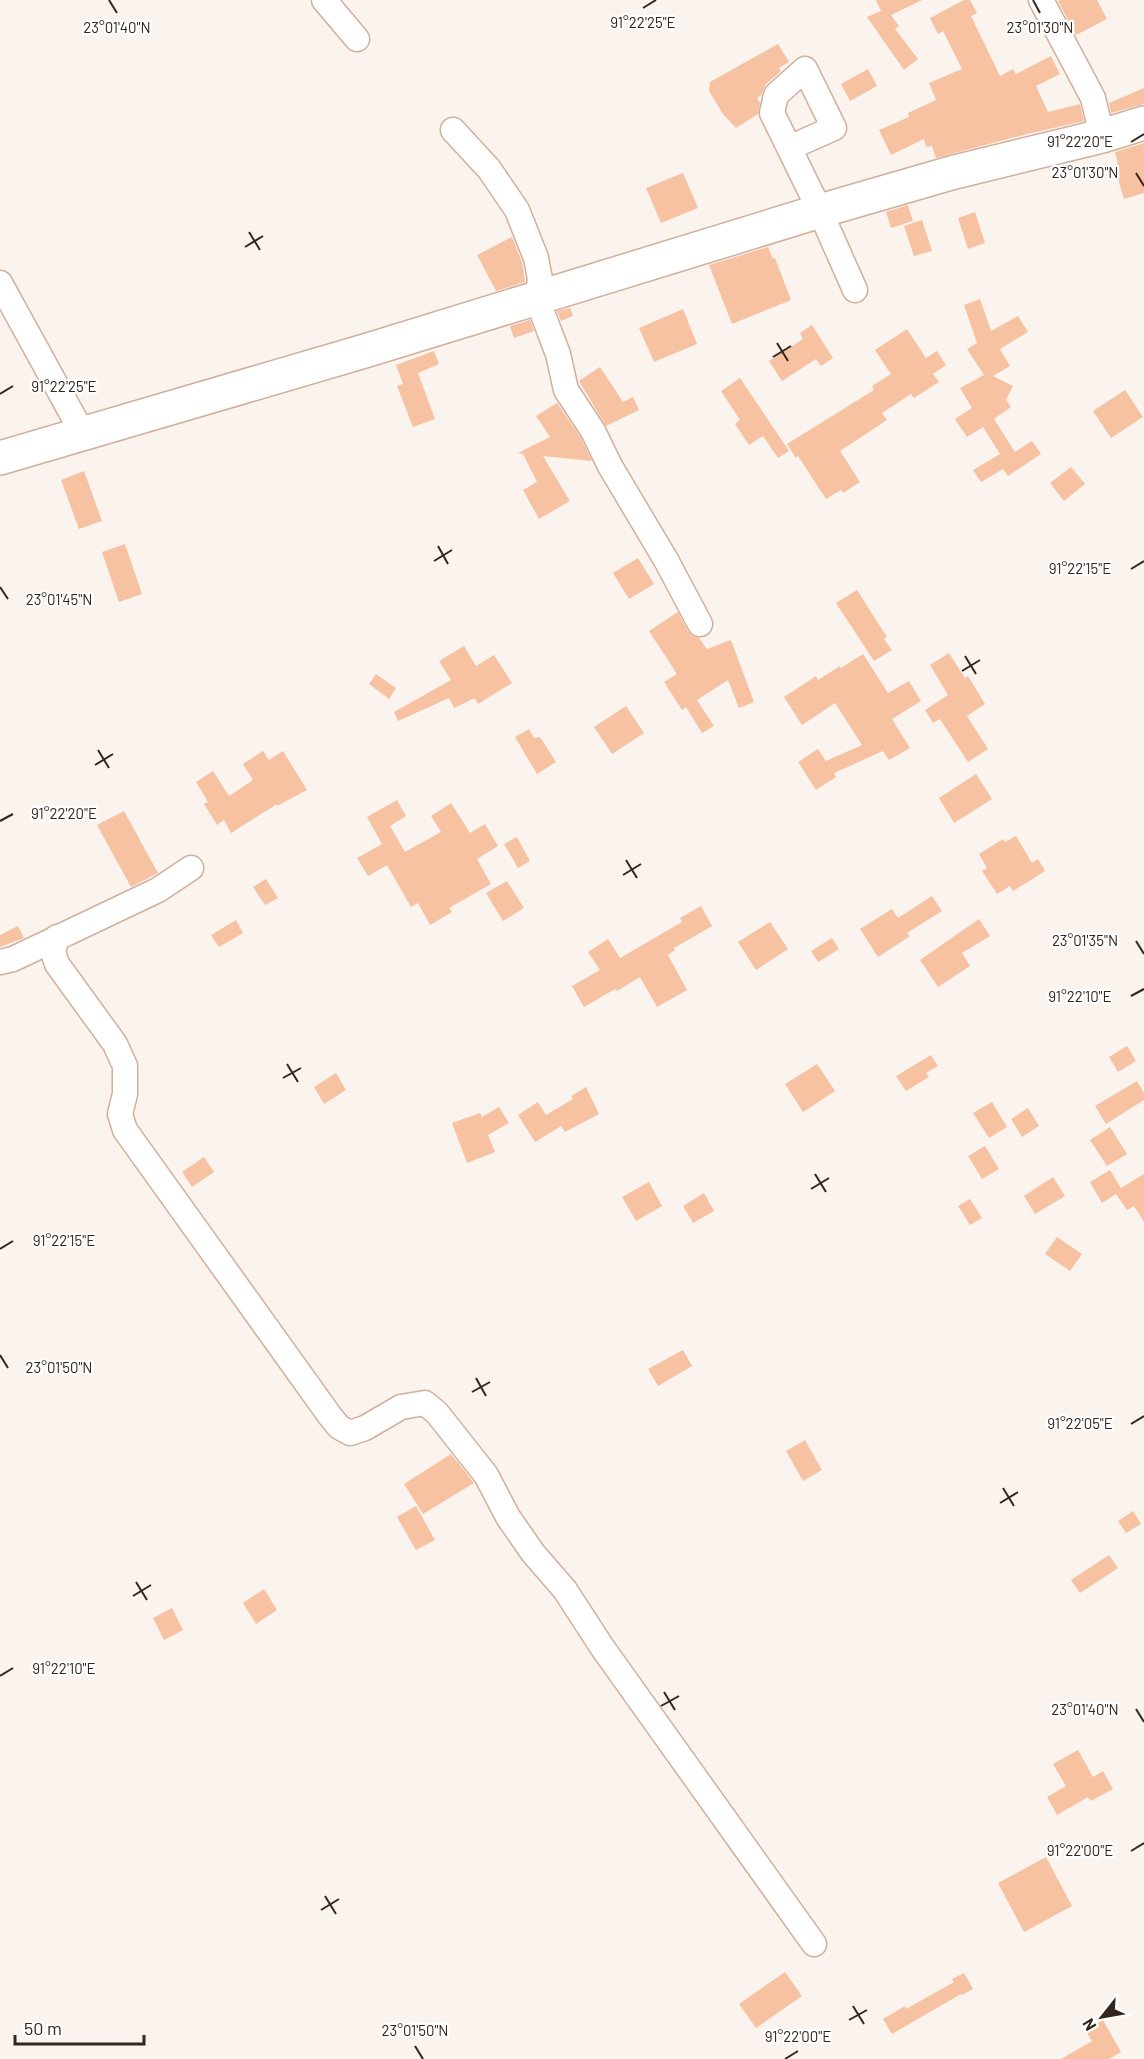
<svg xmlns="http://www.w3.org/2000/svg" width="1144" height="2059" font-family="Barlow,sans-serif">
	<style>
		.building { fill: #f6c2a2 }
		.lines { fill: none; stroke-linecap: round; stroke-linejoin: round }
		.minor-casing { stroke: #d2af9a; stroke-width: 27 }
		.highway-casing { stroke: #d2af9a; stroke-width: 36 }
		.minor { stroke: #fff; stroke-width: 24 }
		.highway { stroke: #fff; stroke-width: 33 }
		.ticks { fill: none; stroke: #33261e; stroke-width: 2 }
		.ticks-label { font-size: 15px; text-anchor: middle; fill: #33261e; stroke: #fff; stroke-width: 4.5; stroke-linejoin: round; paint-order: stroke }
	</style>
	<rect width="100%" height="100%" fill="#faf3ee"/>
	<!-- building -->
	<path class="building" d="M876,0H922L891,15L899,26L895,29L918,59L904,70L867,17L881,11Z
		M964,0H970L977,13L971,16L1000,76L1013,69L1016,74L1051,56L1060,74L1036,86L1048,112L1080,104L1084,121L1027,134L936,158L932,146L926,147L924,139L891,155L879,130L909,117L908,113L936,100L929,83L962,69L943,31L938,34L930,18Z
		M1060,0H1097L1107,19L1076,35L1058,1Z
		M778,44L789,62L779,68L781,71L766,84L761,95L757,98L760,103L758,114L736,128L723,114L709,91L710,82Z
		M868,69L877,86L850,101L841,84Z
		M1144,88V104L1111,113L1109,103Z
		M1144,143V193L1124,199L1115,169L1119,168L1115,152Z
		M683,173L698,208L661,223L646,188Z
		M908,205L913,221L891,228L886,212Z
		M975,212L985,243L968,249L958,218Z
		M922,220L932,251L914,256L904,226Z
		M512,237L522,262L525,282L496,291L477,255Z
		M768,247L773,259L775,258L791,300L732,324L709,265Z
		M980,299L991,331L1018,316L1028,332L1000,349L1010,366L993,376L1013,386L1006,400L1011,407L994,419L1015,452L1032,441L1041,454L1008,476L1003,469L981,482L973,470L1000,454L983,427L967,437L955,419L972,408L960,388L984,375L967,349L977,343L964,305Z
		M570,308L573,316L561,321L557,311Z
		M683,309L697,344L654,362L639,328Z
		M530,320L534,331L514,338L510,326Z
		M812,325L833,358L821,366L816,359L782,381L769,361L803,339L800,333Z
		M907,329L926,358L937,351L946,365L933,374L939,382L914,398L911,394L882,413L887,420L840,451L860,482L843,493L841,490L826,499L798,456L796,458L787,444L874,390L872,386L891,374L875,350Z
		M434,351L439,364L418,373L435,419L413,427L397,386L403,384L396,365Z
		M600,367L623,402L633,397L639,410L606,426L579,381Z
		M740,378L789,451L778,458L763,436L749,445L735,424L740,420L721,391Z
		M1125,390L1143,417L1111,438L1093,411Z
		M557,403L581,438L592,461L543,456L570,501L539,519L523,490L537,482L523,454L518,453L550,437L536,416Z
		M1071,467L1085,484L1064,501L1050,483Z
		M84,471L102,521L79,529L61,480Z
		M125,544L142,594L119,602L102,552Z
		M638,558L654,584L629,599L613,573Z
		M857,590L887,637L884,639L892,650L874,661L836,603Z
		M678,612L688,631L693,636L699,638L707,649L731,640L754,702L739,708L728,680L697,700L714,726L702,733L686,707L682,710L664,682L677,674L649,631Z
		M464,646L476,666L494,655L512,683L478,704L475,698L454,708L449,698L398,721L394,712L451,680L439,661Z
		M949,653L965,678L968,676L985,704L967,716L988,749L968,762L940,719L933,723L925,710L948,695L930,665Z
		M863,654L888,693L909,681L921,701L892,719L910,748L889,760L883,751L834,773L836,777L816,790L798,762L818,749L826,761L862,745L835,703L802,725L784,697L816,676L818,680L840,666L841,668Z
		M376,674L396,688L389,699L369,684Z
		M626,706L644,733L612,754L594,727Z
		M529,729L534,738L540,737L556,762L537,774L515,737Z
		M263,751L269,760L283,751L307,790L277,806V804L231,833L224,820L217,825L204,804L208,802L196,782L213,771L229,796L253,780L243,764Z
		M976,774L992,799L954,823L939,798Z
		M397,800L406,816L390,826L405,852L441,832L431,816L451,803L470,833L485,824L498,846L477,859L491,884L449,908L452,912L430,925L418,903L411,907L387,865L368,876L357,858L382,844L367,817Z
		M124,811L158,873L131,887L97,825Z
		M1016,836L1032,863L1038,859L1045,871L1013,891L1010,886L997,894L982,871L987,868L979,854L1003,839L1005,842Z
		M517,837L530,861L518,868L504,844Z
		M266,879L278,898L265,905L253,887Z
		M507,881L524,908L503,921L486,893Z
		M932,896L942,911L907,933L910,936L878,957L860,929L892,909L898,918Z
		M701,906L712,926L674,948L675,950L668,955L687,990L657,1007L640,977L617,991L615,989L584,1007L572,986L600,970L588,952L608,939L620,958L682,922L680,918Z
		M979,919L990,936L962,953L970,966L938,987L920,960Z
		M236,920L243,933L219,947L211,935Z
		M770,922L788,949L756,970L738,942Z
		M18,926L24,938L0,947V935Z
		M832,938L839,949L818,962L811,951Z
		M1127,1046L1136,1061L1118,1072L1109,1057Z
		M931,1055L938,1066L926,1073L929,1077L906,1091L896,1076Z
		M817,1064L835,1091L803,1112L785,1084Z
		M336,1073L346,1090L324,1104L314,1087Z
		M1137,1081L1144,1093V1100L1106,1124L1095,1106Z
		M586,1087L599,1114L565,1132L561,1126L535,1142L518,1115L538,1102L546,1115L573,1099L571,1096Z
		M992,1102L1007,1127L989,1138L973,1113Z
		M499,1107L509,1123L488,1135L495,1152L467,1163L452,1123L480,1113L482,1117Z
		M1028,1108L1039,1126L1022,1137L1011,1119Z
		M1110,1127L1127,1154L1107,1166L1090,1140Z
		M985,1146L999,1169L982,1179L968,1156Z
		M204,1157L214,1172L192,1187L182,1172Z
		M1110,1170L1121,1188L1144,1174V1222L1134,1206L1127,1210L1116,1194L1102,1203L1090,1182Z
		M1053,1177L1065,1196L1035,1214L1024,1196Z
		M649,1182L662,1206L636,1221L622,1197Z
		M704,1193L714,1211L693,1223L683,1206Z
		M970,1199L982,1218L970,1225L958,1206Z
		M1057,1237L1082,1254L1070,1271L1045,1254Z
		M683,1350L692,1366L658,1386L648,1369Z
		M805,1440L822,1470L803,1481L786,1451Z
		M451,1454L474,1483L423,1514L404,1484Z
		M416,1506L435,1540L416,1550L397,1517Z
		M1133,1511L1141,1524L1126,1533L1118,1521Z
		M1109,1555L1118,1568L1080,1593L1071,1580Z
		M264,1589L277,1610L256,1624L243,1603Z
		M172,1608L183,1630L164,1640L153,1618Z
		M1078,1750L1093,1777L1103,1771L1113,1789L1091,1801L1088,1797L1057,1815L1047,1797L1066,1786L1053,1764Z
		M1046,1857L1072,1906L1024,1932L998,1883Z
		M785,1972L802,1996L756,2028L739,2004Z
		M964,1973L973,1989L962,1995L961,1994L892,2034L883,2019L905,2006L906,2009L954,1982L952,1979Z
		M1103,2020L1121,2052L1109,2059H1061L1092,2041L1085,2030Z"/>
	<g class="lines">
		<defs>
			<path id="minor" d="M324,0L357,39
				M1041,0L1093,98L1102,136
				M453,130L489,169L517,210L536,258L540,279L537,299L558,354L566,390L593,431L610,466L666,560L700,624
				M789,148L834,128L805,69L776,95L772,113L820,211L855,290
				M0,283L83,434
				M57,937L53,952L57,964L115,1044L125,1066V1094L120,1114L125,1130L330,1416L339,1427L350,1433L365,1428L401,1407L425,1403L437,1413L486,1475L508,1517L533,1553L565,1590L602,1647L814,1944
				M0,962L13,959L158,890L191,868"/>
			<path id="highway" d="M0,458L368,350L820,211L951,173L1102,136L1144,123"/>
		</defs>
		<!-- minor casing -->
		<use href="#minor" class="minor-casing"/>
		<!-- highway casing -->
		<use href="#highway" class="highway-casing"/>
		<!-- minor -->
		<use href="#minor" class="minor"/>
		<!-- highway -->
		<use href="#highway" class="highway"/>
	</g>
	<!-- ticks -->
	<path class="ticks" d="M109,0L117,13M1033,0L1040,13M643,8L656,0M1131,142L1144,134M1136,173L1144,186M249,232L260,250M245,247L263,236M777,343L788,361M773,357L791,346M0,394L13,386M438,546L448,564M434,561L452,550M1131,569L1144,561M0,587L8,599M965,656L976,674M962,671L980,660M98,750L109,768M95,765L113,754M0,821L13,814M626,860L637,878M623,875L641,864M1136,941L1144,954M1131,996L1144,989M287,1064L298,1082M283,1078L301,1068M815,1174L826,1192M811,1189L829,1178M0,1249L13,1241M0,1355L8,1368M476,1378L486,1396M472,1392L490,1382M1131,1424L1144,1416M1003,1488L1014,1506M1000,1503L1018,1492M136,1582L147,1600M133,1596L151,1585M0,1676L13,1668M664,1692L675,1710M661,1706L679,1696M1136,1709L1144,1722M1131,1851L1144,1843M325,1896L336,1914M321,1910L339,1899M853,2006L864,2024M849,2020L867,2010M415,2046L423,2059M785,2059L798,2051"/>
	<g class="ticks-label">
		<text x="643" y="28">91°22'25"E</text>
		<text x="117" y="33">23°01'40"N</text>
		<text x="1040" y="33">23°01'30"N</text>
		<text x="1080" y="147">91°22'20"E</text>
		<text x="1085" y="178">23°01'30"N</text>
		<text x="64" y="392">91°22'25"E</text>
		<text x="1080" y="574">91°22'15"E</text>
		<text x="59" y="605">23°01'45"N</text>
		<text x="64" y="819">91°22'20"E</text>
		<text x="1085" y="946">23°01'35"N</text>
		<text x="1080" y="1002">91°22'10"E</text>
		<text x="64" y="1246">91°22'15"E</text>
		<text x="59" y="1373">23°01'50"N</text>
		<text x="1080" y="1429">91°22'05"E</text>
		<text x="64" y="1674">91°22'10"E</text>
		<text x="1085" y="1715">23°01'40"N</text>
		<text x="1080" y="1856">91°22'00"E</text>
		<text x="415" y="2036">23°01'50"N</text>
		<text x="798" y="2042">91°22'00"E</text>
	</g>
	<!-- north arrow -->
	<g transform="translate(1102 2017) rotate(239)" stroke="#ffffff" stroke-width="4.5" paint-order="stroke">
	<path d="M0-4.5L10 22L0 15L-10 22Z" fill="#33261e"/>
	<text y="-9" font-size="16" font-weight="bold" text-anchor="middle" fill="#33261e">N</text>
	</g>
	<!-- scale -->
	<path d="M15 2035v9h129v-9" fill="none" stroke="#33261e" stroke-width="3"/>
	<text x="24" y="2035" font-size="18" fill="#33261e" stroke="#ffffff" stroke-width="4.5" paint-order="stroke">50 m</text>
</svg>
